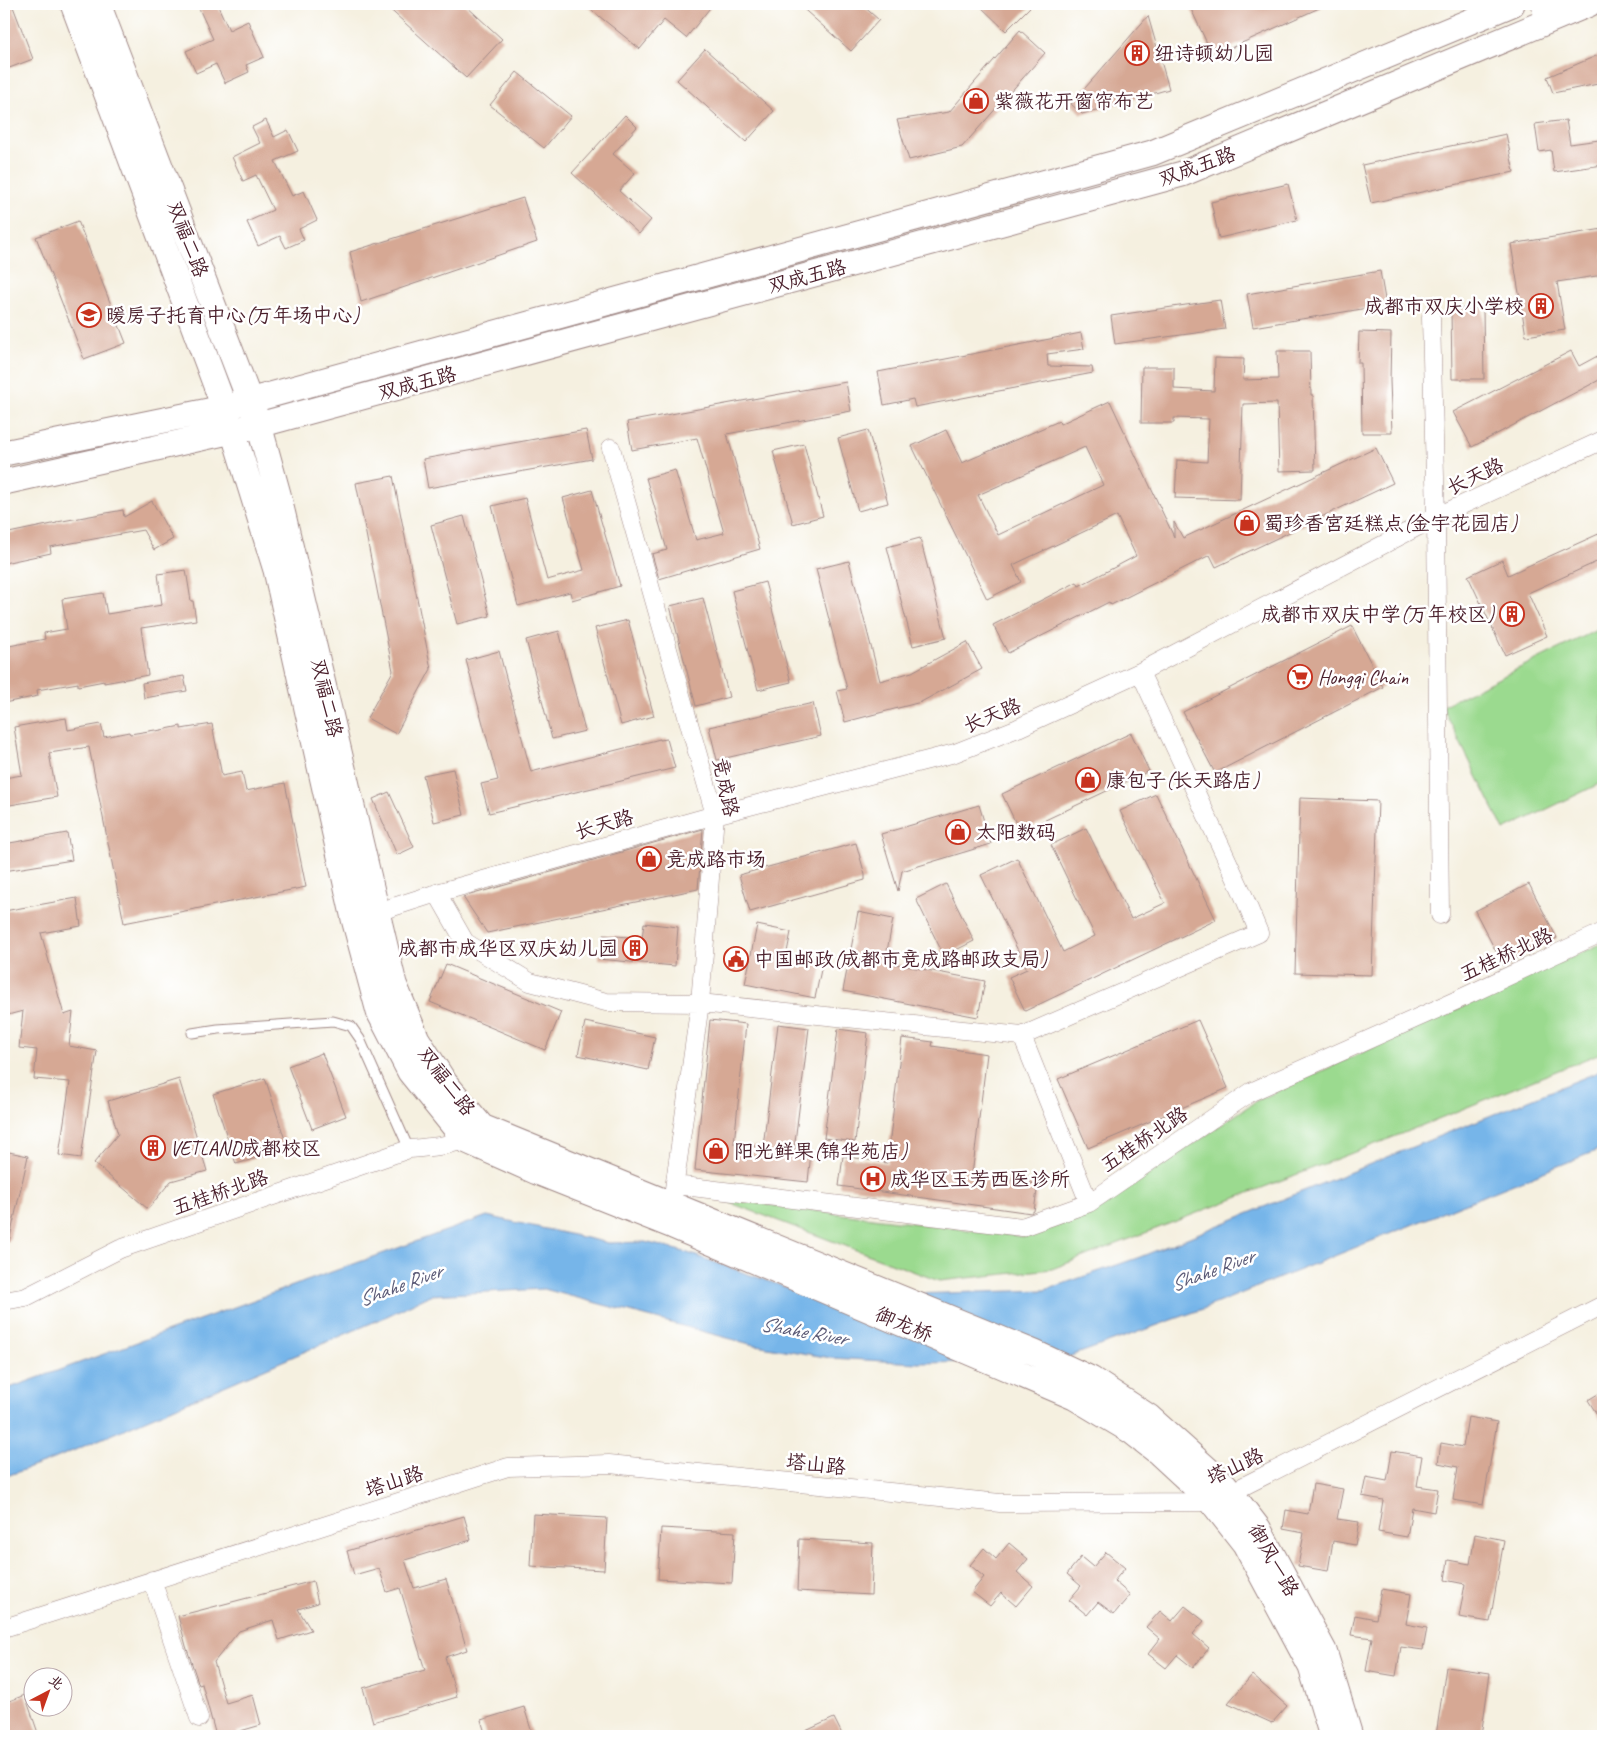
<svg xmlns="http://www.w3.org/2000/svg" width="1607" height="1740" font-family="Caveat,'LXGW WenKai TC',sans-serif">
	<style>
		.green { fill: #9bda8f; stroke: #727c5d }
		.water { fill: #76b5e9; stroke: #606a8a }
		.building { fill: #d6a894; fill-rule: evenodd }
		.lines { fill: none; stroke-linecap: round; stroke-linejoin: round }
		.lane-casing { stroke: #a08886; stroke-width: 11 }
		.street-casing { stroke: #a08886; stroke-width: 19 }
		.secondary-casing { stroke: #a08886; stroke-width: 27 }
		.lane { stroke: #fff; stroke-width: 9 }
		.street { stroke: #fff; stroke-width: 18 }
		.secondary { stroke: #fff; stroke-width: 25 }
		.labels { text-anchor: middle; stroke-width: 5; stroke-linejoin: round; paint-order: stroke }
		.poi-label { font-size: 20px; fill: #4a1f2b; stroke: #fff; text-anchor: start }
		.street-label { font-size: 20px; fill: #4a1f2b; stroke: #fff }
		.water-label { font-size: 21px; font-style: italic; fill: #5c5b77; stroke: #fff }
	</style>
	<rect width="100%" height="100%" fill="#fff"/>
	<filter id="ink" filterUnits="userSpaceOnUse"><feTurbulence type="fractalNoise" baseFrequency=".02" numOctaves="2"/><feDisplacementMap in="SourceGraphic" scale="10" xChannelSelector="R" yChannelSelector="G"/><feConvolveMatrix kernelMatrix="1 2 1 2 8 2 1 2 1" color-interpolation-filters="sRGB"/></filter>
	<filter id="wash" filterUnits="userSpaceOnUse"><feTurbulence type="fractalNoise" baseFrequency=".0096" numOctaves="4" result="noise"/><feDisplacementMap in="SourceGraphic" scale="20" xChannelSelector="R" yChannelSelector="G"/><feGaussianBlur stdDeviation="1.12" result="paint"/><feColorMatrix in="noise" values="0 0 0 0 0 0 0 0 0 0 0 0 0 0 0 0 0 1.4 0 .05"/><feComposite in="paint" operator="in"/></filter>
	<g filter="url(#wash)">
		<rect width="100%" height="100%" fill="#f5f0e0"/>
		<!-- green -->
		<path class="green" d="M1603,627V782L1504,830L1442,706Z
			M1603,943V1052L1391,1138L1052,1269L939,1281L720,1199L1025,1237L1093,1213L1256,1101Z"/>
		<!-- water -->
		<path class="water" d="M1603,1070V1148L1200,1310L1057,1361L918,1363L831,1358L750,1344L544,1289L430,1295L383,1318L54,1459L4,1477V1390L487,1216L609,1243L645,1242L685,1252L785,1287L912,1294L1045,1290L1140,1257Z"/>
		<g id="blocks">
			<!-- building -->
			<path class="building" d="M4,4H12L33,59L4,70Z
				M197,4H217L229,30L248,21L264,57L246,65L249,72L225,83L216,64L196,73L186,51L213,39Z
				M384,4H464L502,39L466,78Z
				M584,4H713L686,38L664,20L640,49Z
				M798,4H861L879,20L851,51Z
				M978,4H1033L1006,31Z
				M1204,4H1328L1213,56L1191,9Z
				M1148,16L1169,89L1082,114L1071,104Z
				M1020,30L1045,53L962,147L909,160L897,120L949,112Z
				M705,49L774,111L746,142L677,80Z
				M1603,53V83L1553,93L1547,77Z
				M517,72L571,116L544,148L490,105Z
				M625,115L637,127L613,154L635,173L619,191L651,220L639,234L572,173Z
				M266,120L274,137L288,130L298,151L275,161L292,196L304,191L317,220L299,229L304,240L286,248L280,236L258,246L247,222L273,210L256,175L243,181L232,157L260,143L252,127Z
				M1566,120L1570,144L1599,140L1603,165L1554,172L1551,150L1539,152L1535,124Z
				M1506,134L1514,172L1371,203L1362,165Z
				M1288,184L1297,220L1219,238L1211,202Z
				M523,198L537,242L361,302L350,252Z
				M78,221L126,343L84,359L36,237Z
				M1603,229V275L1557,282L1565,330L1526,336L1511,244Z
				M1380,271L1386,305L1253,327L1247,294Z
				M1220,300L1225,329L1115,344L1111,316Z
				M1483,308L1484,379H1452L1451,309Z
				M1359,332L1391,333L1390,381L1392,433H1362L1361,363H1358Z
				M1081,333L1084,349L1047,354L1048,366L1092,367L1093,373L915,407L913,399L884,405L878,372Z
				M1277,351H1310L1311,395H1313L1315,470L1279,471L1277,403L1243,404L1240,500L1175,498L1177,460L1207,462L1209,419L1174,418V423H1141L1142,367H1174V389L1214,391L1215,358L1244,359L1243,380L1278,379Z
				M1571,351L1579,366L1603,353V378L1472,447L1453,412Z
				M846,382L851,411L727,434L760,549L659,579L652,554L667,550L646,478L675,470L696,540L724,533L697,438L632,450L627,422Z
				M1110,401L1174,537V522L1183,538L1376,448L1393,483L1216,567L1210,555L1111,605L1109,602L1008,653L993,625L1077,582L1079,586L1136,556L1117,516L1013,565L1021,582L987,599L912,446L946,430L962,463L1059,421L1060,424ZM1085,447L1103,485L998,535L978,495Z
				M586,430L592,459L428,488L423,459Z
				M868,430L888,503L858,511L838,438Z
				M804,444L823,516L793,524L773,451Z
				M393,476L431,669L396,734L367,718L393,671L356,483Z
				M592,490L620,586L572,600L570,592L518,606L492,506L525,498L547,580L584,570L563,498Z
				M152,501L173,539L154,550L143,530L50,547L51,553L4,563V534L57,523V522L123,510L124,517Z
				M464,516L490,616L457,624L431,525Z
				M1603,532V559L1528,593L1547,636L1505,655L1468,576L1502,560L1508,575Z
				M920,538L946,638L913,646L887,547Z
				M849,561L880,681L912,672L967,642L982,669L921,702L845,722L837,691L847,689L816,569Z
				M186,570L191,601H193L196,620L141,628L148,675L104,683V681L78,686V683L37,690L38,696L4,703V647L45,639L44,633L67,629L62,599L103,593L107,614L162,605L158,574Z
				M765,582L791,682L758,690L732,591Z
				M703,598L729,697L696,706L670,606Z
				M628,620L654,716L621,725L595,628Z
				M1352,626L1383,687L1215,773L1183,712Z
				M559,631L585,731L552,739L526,640Z
				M499,651L531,772L660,739V740L667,739L675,768L489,813L481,784L498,780L466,660Z
				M184,676L187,691L144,698L142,683Z
				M813,703L821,736L717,760L709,727Z
				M66,718L68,730L101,724L104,737L129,732L130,734L155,730L156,731L181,726V729L212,724L222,776L242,772L246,791L285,783L306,887L124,923L89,747L49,753L57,797L4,806V778L22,775L14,727Z
				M1131,733L1149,771L1020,832L1002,794Z
				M453,769L464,815L434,822L423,775Z
				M389,792L414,847L397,855L373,799Z
				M1156,794L1216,920L1025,1011L1009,977L1027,969L981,875L1017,858L1063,952L1095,936L1051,845L1086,828L1131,919L1165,903L1120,811Z
				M1300,798L1378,801L1372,975L1295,973Z
				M979,805L991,844L902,871L898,891L881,834Z
				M703,829L698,889L487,933L463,897Z
				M67,833L72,860L4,871V844Z
				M856,843L865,875V880L750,912L739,875Z
				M946,884L974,941L944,956L916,899Z
				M1529,884L1557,938L1503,965L1475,911Z
				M77,898L81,926L41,933L64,1015L73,1012L69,1046L97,1051L81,1158L59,1155L70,1082L34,1079L37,1050L19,1048L23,1011L4,1016V911Z
				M858,912L893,919L885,962L985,981L978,1017L843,991Z
				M644,923L678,927L675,966L598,959L603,935L642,938Z
				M757,925L791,932L786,957L822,965L815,998L745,984Z
				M446,964L561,1012L545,1050L430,1002Z
				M710,1020L746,1024L734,1144L763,1147L778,1024L809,1028L794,1150L811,1152L808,1182L695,1170Z
				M1198,1020L1228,1088L1088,1148L1058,1079Z
				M585,1022L655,1037L648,1070L578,1055Z
				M838,1029L868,1033L855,1142L824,1138Z
				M902,1038L933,1042L932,1046L987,1054L972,1175L1038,1184L1034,1211L1031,1213L839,1186L843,1156L887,1163Z
				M322,1053L346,1116L312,1129L288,1066Z
				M265,1078L288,1149L236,1164L213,1094Z
				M179,1079L207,1171L171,1181L148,1209L94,1163L118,1134L108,1101Z
				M4,1151L28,1156L9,1242L4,1241Z
				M1603,1391V1424L1588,1400Z
				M1468,1417L1497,1422L1483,1505L1453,1500L1458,1467L1438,1463L1441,1443L1463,1447Z
				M1392,1451L1422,1456L1417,1486L1438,1489L1434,1512L1412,1508L1407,1537L1378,1532L1383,1500L1362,1496L1366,1477L1387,1481Z
				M1313,1484L1343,1489L1337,1519L1359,1522L1355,1545L1333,1541L1328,1571L1298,1566L1304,1533L1283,1529L1286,1510L1308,1514Z
				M533,1514L607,1518L604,1570L530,1566Z
				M464,1516L471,1540L405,1560L414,1588L446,1579L467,1650L445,1657L457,1697L373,1722L363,1688L425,1670L400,1588L387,1592L379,1568L354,1575L347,1551Z
				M661,1528L735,1532L732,1583L658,1579Z
				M1475,1534L1504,1540L1490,1622L1459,1617L1465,1584L1445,1580L1448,1560L1470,1564Z
				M799,1539L873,1543L871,1595L797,1591Z
				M1009,1543L1028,1559L1017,1572L1033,1586L1016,1606L1001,1593L990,1606L972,1592L984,1577L970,1565L984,1548L996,1559Z
				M1106,1552L1125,1568L1114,1581L1130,1595L1114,1614L1098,1602L1087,1615L1069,1600L1081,1586L1067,1574L1081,1557L1093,1567Z
				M313,1581L318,1603L298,1609L311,1630L279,1640L273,1620L239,1631L214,1662L226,1703L253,1695L261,1725L237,1732L238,1736H216L202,1684L199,1685L186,1646L178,1616Z
				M1381,1589L1411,1594L1406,1624L1427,1628L1423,1650L1401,1647L1396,1676L1366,1671L1372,1638L1351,1635L1355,1615L1376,1619Z
				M1185,1606L1204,1621L1193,1634L1209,1648L1193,1668L1177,1655L1166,1668L1148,1654L1160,1639L1146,1627L1160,1611L1172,1621Z
				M1446,1667L1490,1673L1481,1736H1436Z
				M1252,1675L1287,1706L1272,1723L1228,1703Z
				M25,1695L39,1736H4V1703Z
				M524,1707L533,1736H486L481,1720Z
				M834,1718L843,1736H795Z"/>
		</g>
	</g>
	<g filter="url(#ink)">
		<use href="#blocks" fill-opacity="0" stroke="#a08886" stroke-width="1"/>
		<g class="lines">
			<defs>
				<path id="lane" d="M192,1033L218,1029L333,1021L351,1026L360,1039L409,1149"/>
				<path id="street" d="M1539,4L1547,22
					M1431,317L1436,517L1440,915
					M611,448L715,815L700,1003L673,1196
					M437,893L465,942L530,982L606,1002L700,1003L1022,1036L1259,933L1242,892L1140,672
					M368,915L437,893L715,815L955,753L1018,728L1140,672L1436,517L1603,440
					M1022,1036L1089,1203
					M675,1185L1022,1227L1089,1203L1251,1092L1455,1001L1603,932
					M4,1301L26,1297L120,1249L409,1149C429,1147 455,1147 472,1134
					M152,1580L199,1718
					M4,1628L508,1467L609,1464L1000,1503L1212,1502L1603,1305"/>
				<path id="secondary" d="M73,4L233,431L276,570L354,919L379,1012L410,1072L465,1140L537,1172L673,1226L1074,1397L1131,1431L1159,1453L1212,1502L1245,1544L1311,1667L1332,1736
					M98,4L259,425L278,494L394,984L417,1039L445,1083L482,1127L1035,1353L1091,1379L1149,1417L1225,1485L1258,1528L1324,1651L1350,1736
					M4,453L223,408L1152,153L1512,4
					M4,482L259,425L1182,174L1589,4"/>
			</defs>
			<!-- lane casing -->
			<use href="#lane" class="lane-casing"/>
			<!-- street casing -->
			<use href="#street" class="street-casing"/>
			<!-- secondary casing -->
			<use href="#secondary" class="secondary-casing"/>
			<!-- lane -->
			<use href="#lane" class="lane"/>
			<!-- street -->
			<use href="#street" class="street"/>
			<!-- secondary -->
			<use href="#secondary" class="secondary"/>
		</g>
	</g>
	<!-- icons -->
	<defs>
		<symbol id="building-ring" viewBox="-11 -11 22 22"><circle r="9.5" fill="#fff" stroke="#c8321e" stroke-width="1.5"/><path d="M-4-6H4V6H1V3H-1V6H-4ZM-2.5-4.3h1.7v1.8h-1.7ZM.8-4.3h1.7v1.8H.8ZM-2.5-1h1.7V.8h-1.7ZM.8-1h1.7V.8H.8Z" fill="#c8321e"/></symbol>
		<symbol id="shop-ring" viewBox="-11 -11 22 22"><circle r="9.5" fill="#fff" stroke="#c8321e" stroke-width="1.5"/><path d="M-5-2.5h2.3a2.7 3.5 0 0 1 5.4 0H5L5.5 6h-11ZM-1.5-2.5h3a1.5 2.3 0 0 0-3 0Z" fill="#c8321e"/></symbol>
		<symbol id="school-ring" viewBox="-11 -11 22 22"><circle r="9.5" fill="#fff" stroke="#c8321e" stroke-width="1.5"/><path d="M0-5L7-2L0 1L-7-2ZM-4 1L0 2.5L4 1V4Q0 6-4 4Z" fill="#c8321e"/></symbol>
		<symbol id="supermarket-ring" viewBox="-11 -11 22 22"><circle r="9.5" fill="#fff" stroke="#c8321e" stroke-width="1.5"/><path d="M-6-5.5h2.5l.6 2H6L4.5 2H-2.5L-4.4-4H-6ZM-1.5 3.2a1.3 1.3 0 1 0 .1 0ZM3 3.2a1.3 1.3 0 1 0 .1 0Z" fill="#c8321e"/></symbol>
		<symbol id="civic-ring" viewBox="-11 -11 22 22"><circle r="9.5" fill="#fff" stroke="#c8321e" stroke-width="1.5"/><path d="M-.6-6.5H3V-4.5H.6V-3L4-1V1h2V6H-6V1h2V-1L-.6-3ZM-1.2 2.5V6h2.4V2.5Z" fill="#c8321e"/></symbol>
		<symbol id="hospital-ring" viewBox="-11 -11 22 22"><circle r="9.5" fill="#fff" stroke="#c8321e" stroke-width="1.5"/><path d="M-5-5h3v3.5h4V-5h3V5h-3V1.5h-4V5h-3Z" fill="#c8321e"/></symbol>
	</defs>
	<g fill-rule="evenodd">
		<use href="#building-ring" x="1123" y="39" width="28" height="28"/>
		<use href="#shop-ring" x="962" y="87" width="28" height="28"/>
		<use href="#building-ring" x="1527" y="292" width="28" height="28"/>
		<use href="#school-ring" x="75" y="301" width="28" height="28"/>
		<use href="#shop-ring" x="1233" y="509" width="28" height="28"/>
		<use href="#building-ring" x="1498" y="600" width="28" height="28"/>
		<use href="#supermarket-ring" x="1286" y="663" width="28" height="28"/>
		<use href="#shop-ring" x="1074" y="766" width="28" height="28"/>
		<use href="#shop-ring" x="944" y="818" width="28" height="28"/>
		<use href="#shop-ring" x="635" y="845" width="28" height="28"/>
		<use href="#building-ring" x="621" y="934" width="28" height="28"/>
		<use href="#civic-ring" x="722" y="945" width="28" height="28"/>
		<use href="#building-ring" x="139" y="1134" width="28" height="28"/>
		<use href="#shop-ring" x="702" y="1137" width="28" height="28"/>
		<use href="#hospital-ring" x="859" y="1165" width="28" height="28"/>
	</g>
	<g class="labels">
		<!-- poi labels -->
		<g class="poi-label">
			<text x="1154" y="60">纽诗顿幼儿园</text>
			<text x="994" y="108">紫薇花开窗帘布艺</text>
			<text x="1524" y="313" text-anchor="end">成都市双庆小学校</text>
			<text x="106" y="322">暖房子托育中心(万年场中心)</text>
			<text x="1264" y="530">蜀珍香宫廷糕点(金宇花园店)</text>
			<text x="1494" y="621" text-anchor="end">成都市双庆中学(万年校区)</text>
			<text x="1318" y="684">Hongqi Chain</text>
			<text x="1106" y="787">康包子(长天路店)</text>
			<text x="976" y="839">太阳数码</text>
			<text x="666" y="866">竞成路市场</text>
			<text x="618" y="955" text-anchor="end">成都市成华区双庆幼儿园</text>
			<text x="754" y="966">中国邮政(成都市竞成路邮政支局)</text>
			<text x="170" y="1155">VETLAND成都校区</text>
			<text x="734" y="1158">阳光鲜果(锦华苑店)</text>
			<text x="890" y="1186">成华区玉芳西医诊所</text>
		</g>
		<!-- street labels -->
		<g class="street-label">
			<text transform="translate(1197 166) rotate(-20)" y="7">双成五路</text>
			<text transform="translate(188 239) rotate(69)" y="7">双福二路</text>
			<text transform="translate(807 276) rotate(-15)" y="7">双成五路</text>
			<text transform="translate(417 383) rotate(-15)" y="7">双成五路</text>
			<text transform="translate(1475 476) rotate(-25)" y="7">长天路</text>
			<text transform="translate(327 698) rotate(77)" y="7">双福二路</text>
			<text transform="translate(992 715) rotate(-22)" y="7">长天路</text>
			<text transform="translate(726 787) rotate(78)" y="7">竞成路</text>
			<text transform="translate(604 824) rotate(-16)" y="7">长天路</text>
			<text transform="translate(1506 954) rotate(-25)" y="7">五桂桥北路</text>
			<text transform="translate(447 1081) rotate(53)" y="7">双福二路</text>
			<text transform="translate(1144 1139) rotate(-34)" y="7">五桂桥北路</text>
			<text transform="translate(220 1192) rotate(-19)" y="7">五桂桥北路</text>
			<text transform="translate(904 1324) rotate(23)" y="7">御龙桥</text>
			<text transform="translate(816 1464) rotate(6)" y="7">塔山路</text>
			<text transform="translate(1235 1466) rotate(-25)" y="7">塔山路</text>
			<text transform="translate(394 1481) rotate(-18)" y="7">塔山路</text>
			<text transform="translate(1274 1560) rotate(60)" y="7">御风一路</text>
		</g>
		<!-- water labels -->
		<g class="water-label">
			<text transform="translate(1212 1270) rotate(-20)" y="7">Shahe River</text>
			<text transform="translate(400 1285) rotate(-20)" y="7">Shahe River</text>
			<text transform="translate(804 1331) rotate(10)" y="7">Shahe River</text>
		</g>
	</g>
	<!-- margin -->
	<rect width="1607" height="1740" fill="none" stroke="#fff" stroke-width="20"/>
	<!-- north arrow -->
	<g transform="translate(48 1692) rotate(41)"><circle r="24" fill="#ffffff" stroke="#b7a5aa"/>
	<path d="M0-4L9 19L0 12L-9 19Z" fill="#c8321e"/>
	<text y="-8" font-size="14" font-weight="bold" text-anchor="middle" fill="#4a1f2b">北</text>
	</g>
</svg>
